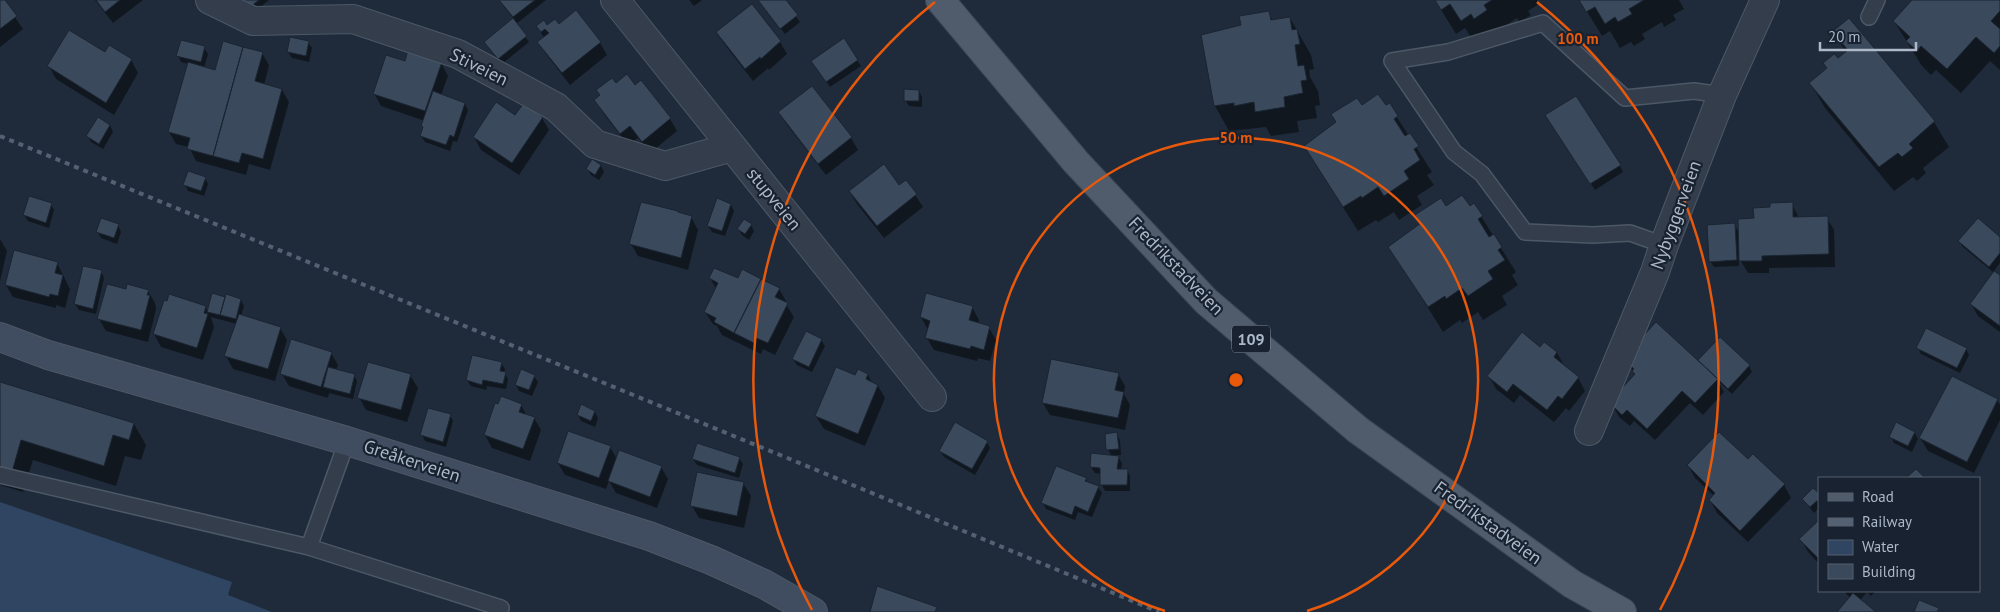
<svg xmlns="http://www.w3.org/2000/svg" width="2000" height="612" font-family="'PT Sans',sans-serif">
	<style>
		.water { fill: #2f4562 }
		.shadow { fill: #0007 }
		.building { fill: #3a495b; stroke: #1a2432 }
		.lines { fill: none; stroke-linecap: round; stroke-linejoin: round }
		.lane-casing { stroke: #4d5866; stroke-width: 18 }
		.street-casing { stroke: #4d5866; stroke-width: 30 }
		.secondary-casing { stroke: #4d5866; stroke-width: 30 }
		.primary-casing { stroke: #3c4655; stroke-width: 30 }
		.lane { stroke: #333d4b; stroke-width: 15 }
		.street { stroke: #333d4b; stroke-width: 28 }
		.secondary { stroke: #404c5f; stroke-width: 28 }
		.primary { stroke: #505c6c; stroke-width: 28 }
		.rail { stroke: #546173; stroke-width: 4; stroke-dasharray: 5 5; stroke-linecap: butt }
		.ring { fill: none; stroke: #e8590c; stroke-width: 2.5 }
		.labels { text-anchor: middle; stroke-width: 4.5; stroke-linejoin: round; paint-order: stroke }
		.shield { fill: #182230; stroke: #808b9a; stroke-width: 1 }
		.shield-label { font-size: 16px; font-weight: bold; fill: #adb8c8 }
		.street-label { font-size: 18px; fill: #adb8c8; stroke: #182230 }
		.centre { fill: #e8590c; stroke: #182230; stroke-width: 2.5 }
		.ring-label { font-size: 15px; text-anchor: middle; font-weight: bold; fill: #e8590c; stroke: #182230; stroke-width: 4.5; stroke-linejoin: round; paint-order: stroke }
	</style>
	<rect width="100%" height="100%" fill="#1f2b3b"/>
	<!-- water -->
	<path class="water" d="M0,502L232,582L228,595L272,612H0Z"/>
	<!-- shadow -->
	<path class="shadow" d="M0,0H3L23,29L0,47Z
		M95,0H143L113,23Z
		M243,0H269L253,13Z
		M499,0H546L516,24L529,42L502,64L485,42L514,19Z
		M689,0H702L694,6Z
		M759,0H784L800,22L785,34Z
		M1435,0H1537L1539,4L1528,11L1531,15L1519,22L1517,18L1476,45L1465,28L1456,34Z
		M1580,0H1679L1684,9L1673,15L1676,20L1664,27L1662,22L1642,34L1645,39L1634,46L1631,42L1620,48L1610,31L1602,36Z
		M1913,0H2000V70L1990,61L1961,93L1936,70L1931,75L1922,66L1894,21Z
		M1268,13L1273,21L1290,18L1311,55L1314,69L1309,70L1310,77L1318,91L1320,105L1315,106L1317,118L1297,121L1299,132L1271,136L1266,127L1229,131L1215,106L1203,36L1242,26Z
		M1849,20L1934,122L1949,147L1923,168L1926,173L1917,181L1913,177L1894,191L1825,108L1811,84L1846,53L1834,32Z
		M537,26H559L600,43L607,55L570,85L546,54L539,42L544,38Z
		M717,33L780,42L787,54L769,70L768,68L753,81L725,45Z
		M308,42L312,48L309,62L292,58L288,52Z
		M204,48L208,54L204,68L216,71L262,53L269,65L264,85L282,90L289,102L270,170L249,164L246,175L196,161L189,147L176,144L169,132L188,64L181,62L178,55Z
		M105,54L131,60L138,73L114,115L56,79L49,66Z
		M857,60L861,66L830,87L816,67Z
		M441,63L448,76L441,95L465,104L468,110L457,142L453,141L450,151L425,142L421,136L425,121L381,106L374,93Z
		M641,82L670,119L677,131L650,153L638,138L628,145L603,113L596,100L616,85L635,87Z
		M919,91L922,97V107L909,106L905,100Z
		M1389,105L1432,172L1427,175L1434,185L1417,196L1422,205L1399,220L1394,212L1378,222L1376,220L1358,231L1305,147L1361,107H1385Z
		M780,113L851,138L858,150L826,175L787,125Z
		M542,118L549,130L519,175L481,150L474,137Z
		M1551,122L1620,166L1623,172L1595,190Z
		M110,125L113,132L103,149L91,142L88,136Z
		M601,166L604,172L599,180L591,175L587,169Z
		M205,178L208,184L204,196L188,191L185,185Z
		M906,181L923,207L884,238L857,204L850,192L899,186Z
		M51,204L54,210L49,228L28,221L24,215Z
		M1792,204L1799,218H1827L1834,230L1835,267L1769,268V273H1748L1739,258V266L1714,267L1710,261L1734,224L1740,234L1755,219L1771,209Z
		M731,205L734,211L725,236L712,232L708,226Z
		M1474,205L1516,272L1512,275L1518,285L1502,296L1507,305L1483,320L1478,312L1462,323L1460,320L1443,332L1390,247L1445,208H1469Z
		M691,217L698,230L688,270L638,256L631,244Z
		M118,225L121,232L117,244L101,238L98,232Z
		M751,225L754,231L749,240L742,235L738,229Z
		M0,239L7,251L0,281Z
		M2000,239V263L1993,272L2000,277V332L1978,316L1971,304L1994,273L1963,247L1959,241Z
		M57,263L70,289L65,308L56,305V308L13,297L6,285Z
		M101,271L104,278L96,314L79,310L75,304Z
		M710,278L779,289L786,301L785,303L794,317L775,355L763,349L761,354L722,335L717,326L713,324L705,312L717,290Z
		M127,290L148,291L155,303L156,309L148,342L106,331L99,319Z
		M213,294L241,300L244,306L241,316L280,328L287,340L275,381L233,369L226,356L237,324L211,317L214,327L203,360L161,347L154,334L205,307L208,312Z
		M972,307L979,320L978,324L989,328L996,340L990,361L978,358L977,361L934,350L927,338L928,330L921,317Z
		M821,340L825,346L812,372L797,365L793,359Z
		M1544,344L1557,353L1564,365L1578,378L1585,391L1569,411L1566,408L1554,422L1520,395L1514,403L1496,389L1489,376L1540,349Z
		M1918,348L1966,349L1969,355L1960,373L1921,354Z
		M331,353L338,365L336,370L354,375L357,381L353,399L329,393L328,398L289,386L282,374Z
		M1624,358L1702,365L1699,360L1749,366L1752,372L1732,394L1718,381L1724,392L1703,415L1690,403L1655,440L1634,421L1630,426L1619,417L1612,404L1636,375Z
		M501,363L505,369L504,373L508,379L506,389L487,386L486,390L471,386L467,380Z
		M1118,374L1125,386L1124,394L1130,405L1125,430L1050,415L1043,403Z
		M410,375L418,388L407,422L366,410L359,397Z
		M868,375L872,383L878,386L885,398L865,446L824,429L816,416L856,376Z
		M534,376L538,382L532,396L519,391L516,385Z
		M0,383L134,424L146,445L141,460L125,456L116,486L33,460L23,492L0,485Z
		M1997,400L2000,405V420L1974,473L1928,451L1920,438Z
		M521,405L527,416L534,418L541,430L530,461L492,448L485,435Z
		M595,412L598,418L595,427L581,421L578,415Z
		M450,415L453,421L446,447L425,441L422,435Z
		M1915,433L1918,439L1912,452L1894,443L1891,437Z
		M1116,434L1120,440L1121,455H1117L1122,463L1121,470H1127L1130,476V491H1105L1102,485V474L1095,473L1091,467L1112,457L1108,449Z
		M987,442L990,448L975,475L944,457L940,451Z
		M610,447L617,459L661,467L668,479L657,508L616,493L609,481L606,489L565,475L558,463Z
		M739,458L743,464L739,478L697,465L693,459Z
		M1748,461L1784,485L1791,498L1748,542L1717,513L1710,500L1714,496L1695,478L1688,465Z
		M1086,479L1088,483L1098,487L1102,493L1092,517L1078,512L1075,520L1046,509L1043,503Z
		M743,483L751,496L744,528L699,518L692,506Z
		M1819,495V508L1814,513L1804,500Z
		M1819,522V564L1808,552L1801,539Z
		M1844,591H1876L1871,596L1867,592L1860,600L1874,612H1838L1850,598Z"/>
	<!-- building -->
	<path class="building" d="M0,0H5L17,16L0,29Z
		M96,0H120L105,12Z
		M243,0H259L249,8Z
		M499,0H535L513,17Z
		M758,0H786L798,15L780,29Z
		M1435,0H1492L1484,5L1487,10L1474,19L1471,14L1461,21L1450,4L1441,10Z
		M1579,0H1644L1629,9L1632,14L1618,22L1615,17L1605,24L1595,7L1586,12Z
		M1912,0H2000V11L1991,21L2000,29V46L1994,53L1976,37L1947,69L1921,46L1917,51L1906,41L1910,37L1893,21Z
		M752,4L781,41L761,59L760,57L745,69L716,32Z
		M576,10L601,42L562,73L537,42L549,33L545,29L541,32L536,26L544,20L547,25L555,19L559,24Z
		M1269,11L1271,20L1290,17L1292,30L1297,29L1300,44L1295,45L1298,66L1304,65L1307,80L1301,81L1303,93L1284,97L1285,107L1255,112L1254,102L1234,106V103L1214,106L1201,35L1241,25L1239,16Z
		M513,18L527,36L498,59L484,42Z
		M1849,18L1935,121L1909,144L1913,148L1902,157L1898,153L1879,167L1809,83L1827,68L1823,63L1834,54L1838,58L1848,50L1832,32Z
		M69,30L105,52L109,45L132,59L106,103L47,66Z
		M290,37L309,41L306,56L287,52Z
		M844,38L858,60L826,82L811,61Z
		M181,40L205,46L201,62L176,56Z
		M223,41L243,47L213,156L187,149L190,138L168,132L188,62L215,70Z
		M243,47L263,52L255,81L282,89L263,159L242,153L239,163L213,156Z
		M408,50L442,62L425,111L373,94L386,55L405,61Z
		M627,74L635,85L641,80L671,118L642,142L630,126L620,134L594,100L600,95L596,90L612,78L616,83Z
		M812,86L852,137L818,164L778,112Z
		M904,89L919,90V101H904Z
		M433,91L465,103L454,137L450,135L446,145L420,136L423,127L421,126Z
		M1378,94L1386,105L1390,103L1398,116L1394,119L1405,136L1410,133L1419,146L1414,149L1420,160L1404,171L1409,179L1384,196L1378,187L1362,198L1361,196L1343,207L1304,146L1336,122L1331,114L1357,98L1362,105Z
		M1576,96L1621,165L1590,184L1545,115Z
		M496,102L515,115L523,104L543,117L512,163L473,137Z
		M98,117L110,125L99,144L86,136Z
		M592,159L601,165L595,175L586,169Z
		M884,164L899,185L906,180L917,194L877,226L849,191Z
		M188,171L206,177L201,191L183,185Z
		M1462,195L1470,206L1474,203L1483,216L1478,219L1489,237L1494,234L1502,247L1498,250L1505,260L1488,271L1493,279L1468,296L1462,288L1446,299L1445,296L1428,307L1388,247L1421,223L1415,215L1441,198L1446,206Z
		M29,196L52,203L46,223L23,215Z
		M717,198L731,204L722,231L707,226Z
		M641,202L678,211V212L692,216L681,258L629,244Z
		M1793,202V217L1828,216L1829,254L1762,256V261H1739L1738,219L1754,218L1753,208L1770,207V203Z
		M101,218L119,224L114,238L96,232Z
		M1978,218L2000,237V253L1989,267L1958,241Z
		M744,219L752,224L745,234L737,229Z
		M1735,223L1737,260L1709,262L1707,225Z
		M14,250L58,262L55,273L63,275L58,296L50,294L49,297L5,285Z
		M83,266L102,270L93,309L74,304Z
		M714,268L738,278L742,269L761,279L734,333L714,322L716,318L704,312L718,283L709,278Z
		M1994,271L2000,275V326L1970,304Z
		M761,279L780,288L775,297L788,303L768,343L756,338L754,343L734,333Z
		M107,284L126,289L127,284L149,290L147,295H150L141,330L97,319Z
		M212,293L225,297L220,315L207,312Z
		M926,293L973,306L969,320L990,326L984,350L971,346L970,349L925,338L930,321L920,317Z
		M169,294L206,306L204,313L208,314L197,348L153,334L164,300L167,301Z
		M226,294L241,299L236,319L220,315Z
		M239,314L281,327L268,369L224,356Z
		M1656,322L1718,379L1695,403L1682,391L1647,429L1627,410L1622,415L1611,404L1614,397L1635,374L1632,371L1634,369L1623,358Z
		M1926,328L1967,348L1957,368L1916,348Z
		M806,331L822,339L809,367L792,359Z
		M1522,332L1540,347L1544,342L1557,352L1554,357L1579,377L1562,399L1558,396L1547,410L1513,384L1507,392L1487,376Z
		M1720,337L1750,365L1728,389L1698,360Z
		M291,339L332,352L321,387L280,374Z
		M472,355L502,362L500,371L506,372L503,384L483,380L482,385L466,380Z
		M1051,359L1119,373L1115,390L1124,392L1118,418L1042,403Z
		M368,362L411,374L401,410L357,398Z
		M328,367L355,374L350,394L323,387Z
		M836,367L855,375L858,369L868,374L866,379L878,385L858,434L815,416Z
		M521,369L535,375L529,390L515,385Z
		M1952,376L1998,399L1967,462L1919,438Z
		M0,382L134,423L129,440L113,435L104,466L21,440L12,472L0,468Z
		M501,396L522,404L519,412L535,417L523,449L484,435L495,403L498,404Z
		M581,404L595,411L591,421L577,415Z
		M428,408L451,414L443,442L420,435Z
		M955,422L988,441L972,469L939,451Z
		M1896,422L1915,432L1908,446L1889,437Z
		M568,431L611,446L599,478L557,463Z
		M1117,432L1119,449L1106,450L1105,434Z
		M1719,432L1748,459L1753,454L1785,484L1740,531L1709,500L1715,493L1687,465Z
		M697,443L740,457L735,473L692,459Z
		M619,450L662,466L650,497L608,481Z
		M1091,453L1119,456L1117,469H1128L1127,485H1100V468L1090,467Z
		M1056,466L1087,478L1085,481L1099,486L1088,512L1075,506L1072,515L1041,503Z
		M1916,469L1925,478H1906Z
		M697,472L744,482L737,516L690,506Z
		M1813,488L1819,493V499L1810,507L1802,499Z
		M1819,520V559L1799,539Z
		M877,586L937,607L935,612H870Z
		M1853,593L1876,612H1837Z
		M1919,600L1939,608L1937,612H1914Z"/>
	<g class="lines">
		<defs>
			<path id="lane" d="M1869,17L1877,0
				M1664,245L1630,233L1593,235L1525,232L1482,174L1454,152L1392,61L1448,52L1543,23L1625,98L1694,91L1722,95
				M0,475L309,547L501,608
				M309,547L347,441"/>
			<path id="street" d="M210,0L253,21L353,19L458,54L556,107L595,144L665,166L732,147
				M615,0L932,397
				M1589,431L1655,272L1664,245L1722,95L1765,0"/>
			<path id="secondary" d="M0,337L48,355L347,441L649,536L711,560L764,584L813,612"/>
			<path id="primary" d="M940,0L1076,162L1206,301L1358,430L1572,584L1622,612"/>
		</defs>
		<!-- lane casing -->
		<use href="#lane" class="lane-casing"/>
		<!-- street casing -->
		<use href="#street" class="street-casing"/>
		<!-- secondary casing -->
		<use href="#secondary" class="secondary-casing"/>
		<!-- primary casing -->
		<use href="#primary" class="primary-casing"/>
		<!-- lane -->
		<use href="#lane" class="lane"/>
		<!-- street -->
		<use href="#street" class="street"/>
		<!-- secondary -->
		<use href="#secondary" class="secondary"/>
		<!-- primary -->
		<use href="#primary" class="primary"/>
		<!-- rail -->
		<path class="rail" d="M0,136L785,457L1159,612"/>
	</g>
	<!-- distance rings -->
	<g class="ring">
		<path d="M1165 611A242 242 0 1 1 1307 611"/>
		<path d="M812 610A483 483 0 0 1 935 2M1537 2A483 483 0 0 1 1660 610"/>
	</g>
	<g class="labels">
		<!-- shield labels -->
		<rect class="shield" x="1232" y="325.5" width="38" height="27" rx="4"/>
		<g class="shield-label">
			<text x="1251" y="345">109</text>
		</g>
		<!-- street labels -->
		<g class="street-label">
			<text transform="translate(479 67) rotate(26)" y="6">Stiveien</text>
			<text transform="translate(774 199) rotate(51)" y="6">stupveien</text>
			<text transform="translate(1676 215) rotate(-70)" y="6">Nybyggerveien</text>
			<text transform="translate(1176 266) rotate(46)" y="6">Fredrikstadveien</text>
			<text transform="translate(412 461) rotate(18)" y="6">Greåkerveien</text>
			<text transform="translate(1488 523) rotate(36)" y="6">Fredrikstadveien</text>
		</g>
	</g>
	<circle cx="1236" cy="380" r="8" class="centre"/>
	<g class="ring-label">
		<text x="1578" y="44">100 m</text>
		<text x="1236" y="143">50 m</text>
	</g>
	<!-- legend -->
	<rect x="1818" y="477" width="162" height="115" fill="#182230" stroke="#545e6d"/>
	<rect x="1828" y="493" width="25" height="8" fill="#505c6c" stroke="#545e6d"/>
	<text x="1862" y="502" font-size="15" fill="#adb8c8">Road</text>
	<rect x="1828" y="518" width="25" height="8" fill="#546173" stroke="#545e6d"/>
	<text x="1862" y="527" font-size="15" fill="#adb8c8">Railway</text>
	<rect x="1828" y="540" width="25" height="15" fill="#2f4562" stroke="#545e6d"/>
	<text x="1862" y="552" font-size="15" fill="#adb8c8">Water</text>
	<rect x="1828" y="564" width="25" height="15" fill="#3a495b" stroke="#545e6d"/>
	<text x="1862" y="577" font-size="15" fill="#adb8c8">Building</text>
	<!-- scale -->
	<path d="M1820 42v8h96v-8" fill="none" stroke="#adb8c8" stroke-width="2.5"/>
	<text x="1828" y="42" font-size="15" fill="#adb8c8" stroke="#182230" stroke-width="4" paint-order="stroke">20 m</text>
</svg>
